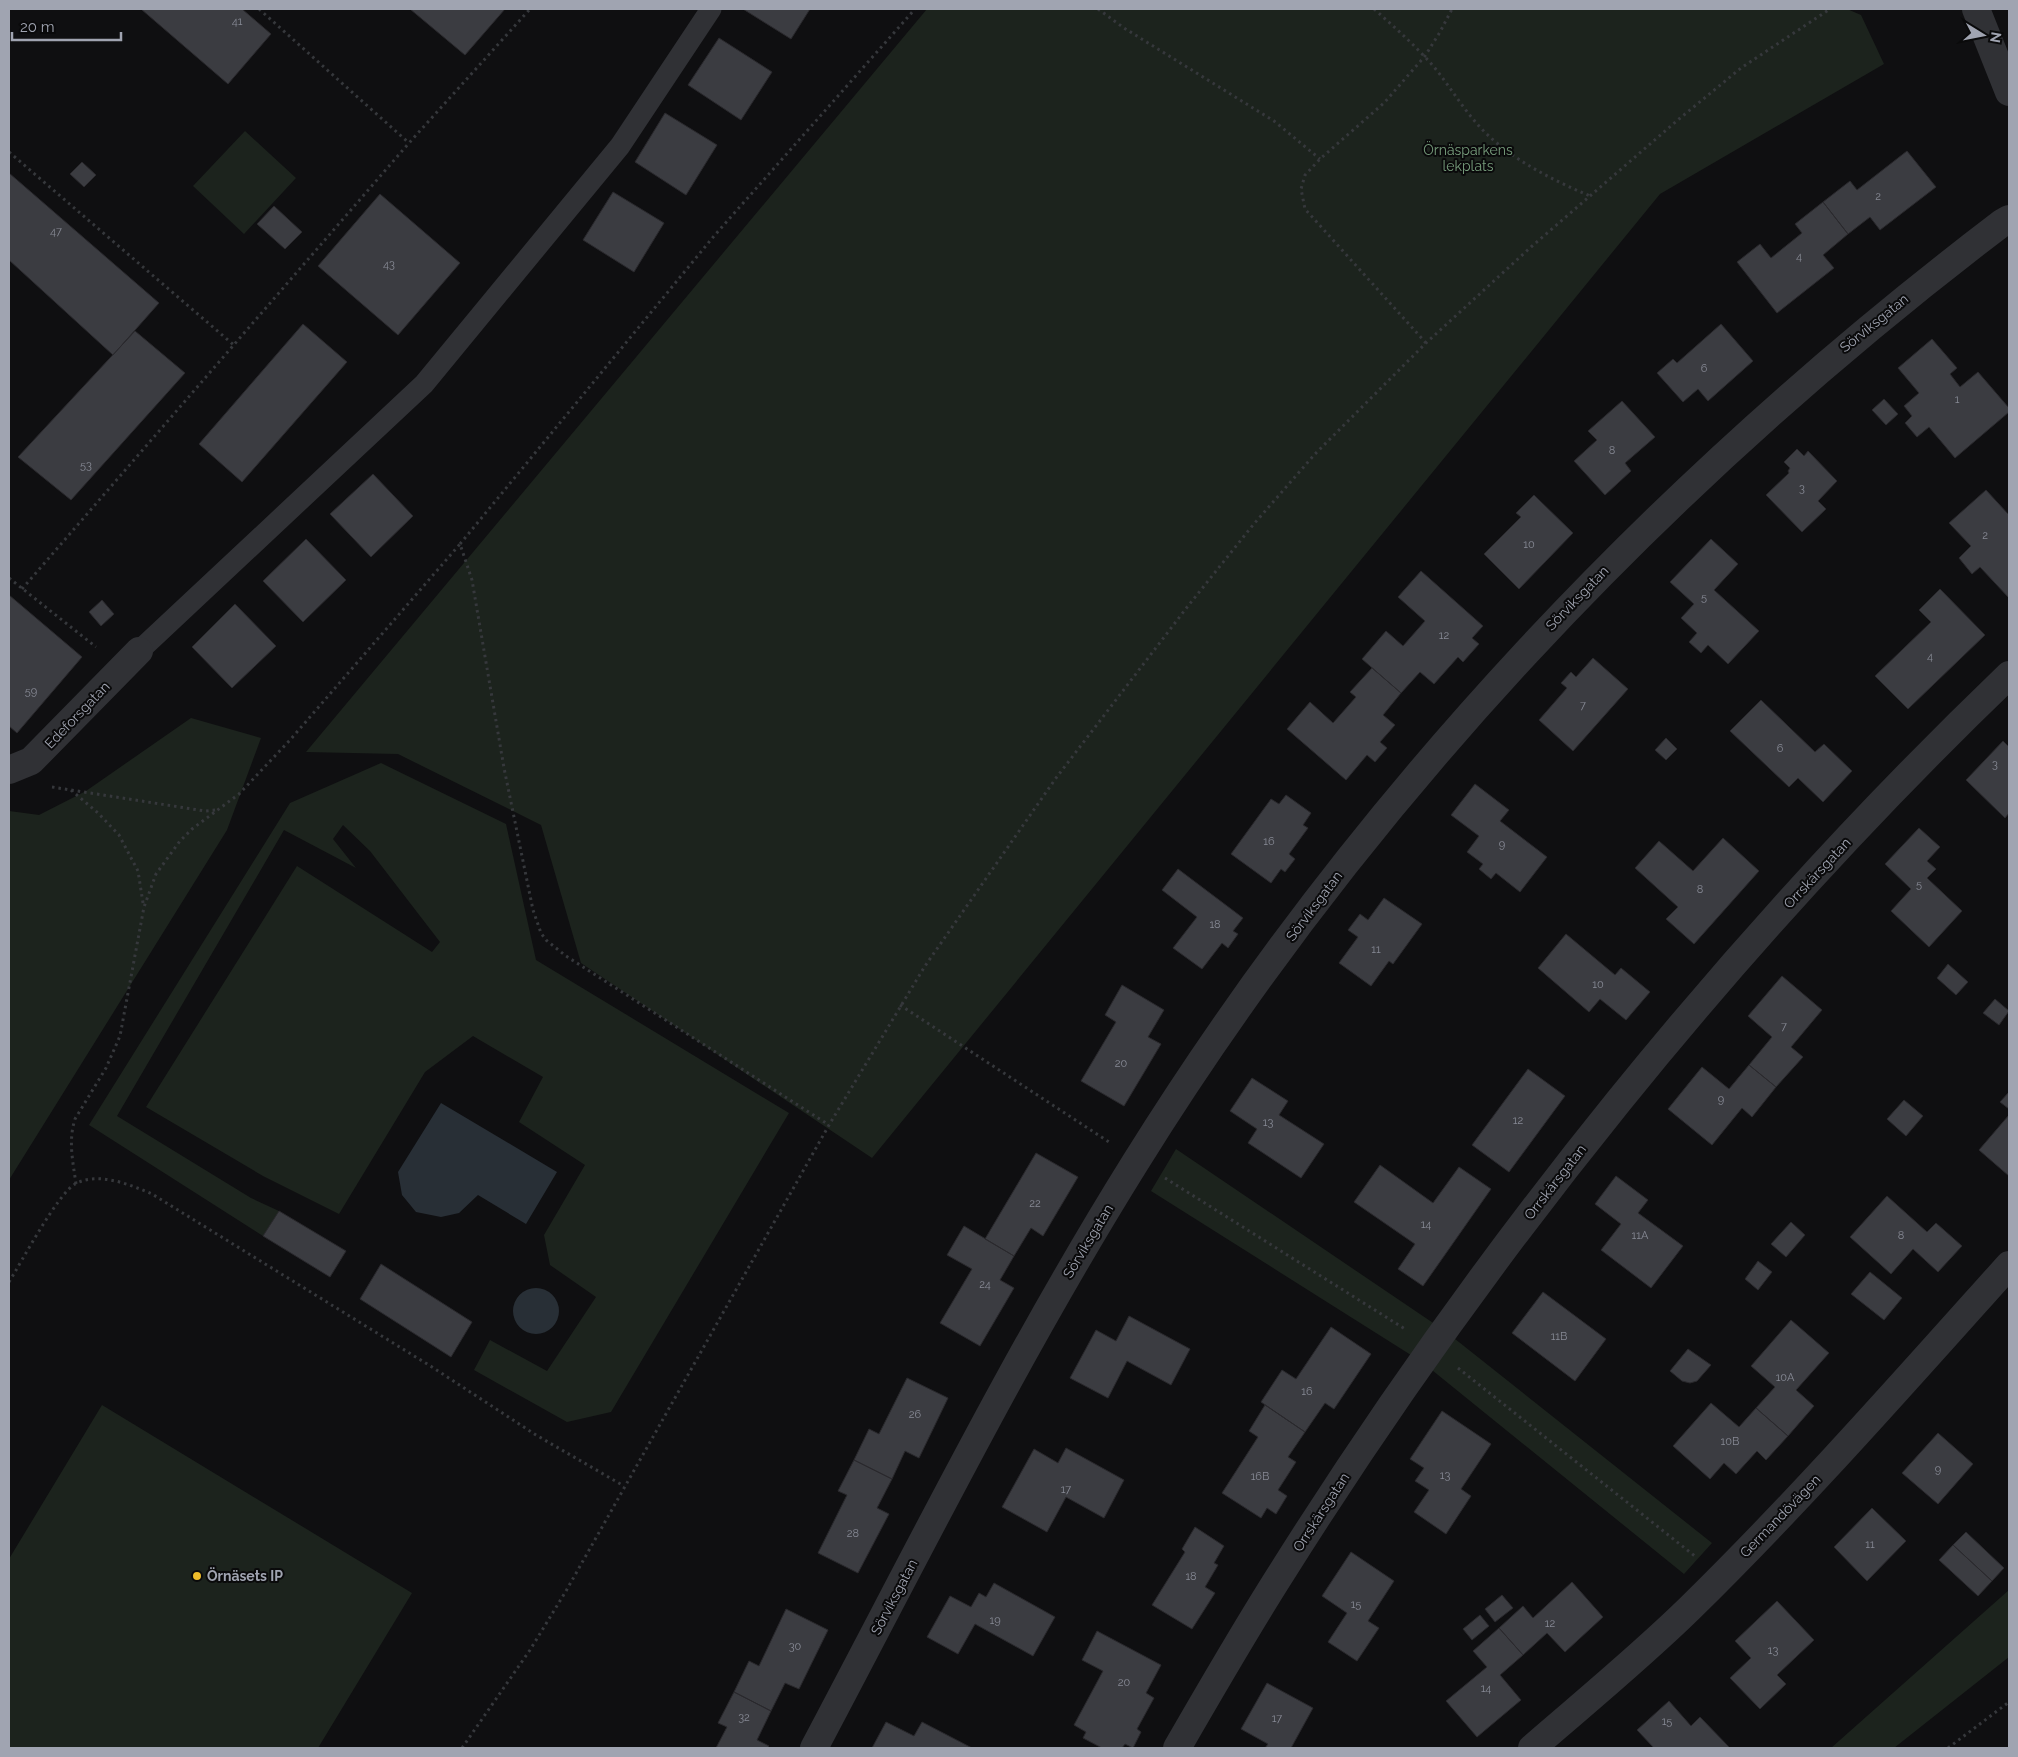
<svg xmlns="http://www.w3.org/2000/svg" width="2018" height="1757" font-family="Raleway,sans-serif">
	<style>
		.green { fill: #1c231d }
		.water { fill: #282f36 }
		.building { fill: #3b3c41; stroke: #2a292d }
		.lines { fill: none; stroke-linecap: round; stroke-linejoin: round }
		.path { stroke: #36383c; stroke-width: 3; stroke-dasharray: 2.5 4; stroke-linecap: butt }
		.service { stroke: #303135; stroke-width: 21 }
		.minor { stroke: #303135; stroke-width: 28 }
		.poi-dot { fill: #eebc2a; stroke: #0a0a0b; stroke-width: 2 }
		.labels { text-anchor: middle; stroke-width: 4; stroke-linejoin: round; paint-order: stroke }
		.number-label { font-size: 11px; fill: #878a95 }
		.park-label { font-size: 14px; fill: #779d7c; stroke: #0a0a0b }
		.street-label { font-size: 14px; fill: #a0a4b1; stroke: #0a0a0b }
		.poi-label { font-size: 14px; font-weight: bold; fill: #a0a4b1; stroke: #0a0a0b; text-anchor: start }
	</style>
	<rect width="100%" height="100%" fill="#0f0f11"/>
	<!-- green -->
	<path class="green" d="M927,9H1847L1861,15L1884,64L1660,194L872,1158L581,963L541,825L398,754L306,752Z
		M245,131L296,178L244,234L193,186Z
		M191,718L261,738L227,830L9,1180V811L39,815L86,791Z
		M381,763L506,824L536,960L789,1113L611,1412L567,1422L474,1370L490,1340L547,1371L596,1297L550,1265L544,1235L585,1165L519,1122L543,1077L473,1036L425,1072L339,1214L263,1176L146,1107L297,866L432,952L440,942L370,851L343,825L333,839L356,868L284,830L117,1116L251,1198L279,1211L263,1236L89,1125L290,803Z
		M1176,1149L1445,1331L1712,1543L1684,1574L1422,1362L1151,1191Z
		M102,1405L412,1593L318,1748H9V1559Z
		M2009,1590V1657L1894,1748H1831Z"/>
	<!-- water -->
	<path class="water" d="M441,1103L557,1172L526,1224L478,1195L459,1213L441,1217L416,1212L402,1195L398,1172Z
		M513 1311a23 23 0 1 1 46 0a23 23 0 1 1-46 0Z"/>
	<!-- building -->
	<path class="building" d="M141,9H242L271,34L228,84Z
		M410,9H505L465,55Z
		M743,9H810L791,39Z
		M719,38L772,72L741,120L688,85Z
		M665,113L717,145L686,195L635,162Z
		M1907,151L1936,187L1880,230L1870,217L1848,234L1823,202L1850,181L1857,190Z
		M82,162L96,175L84,187L70,174Z
		M9,173L159,303L113,355L9,260Z
		M613,192L664,223L634,272L583,240Z
		M380,194L460,263L398,335L318,266Z
		M1823,202L1848,234L1823,255L1834,268L1777,313L1737,262L1760,244L1771,258L1802,233L1795,224Z
		M274,206L302,232L285,249L257,224Z
		M303,324L347,362L242,482L199,444Z
		M1721,324L1753,361L1708,401L1698,389L1683,402L1657,373L1673,359L1677,363Z
		M135,331L185,373L71,500L18,457Z
		M1932,339L1957,368L1950,374L1960,387L1978,372L2009,408V412L1955,458L1929,427L1917,437L1905,423L1912,416L1904,406L1919,393L1898,368Z
		M1884,399L1898,414L1886,425L1872,410Z
		M1622,401L1655,437L1625,463L1631,471L1605,495L1574,461L1597,440L1588,431Z
		M1797,449L1804,456L1808,451L1837,481L1818,501L1826,509L1802,532L1766,495L1789,473L1788,471L1790,468L1784,462Z
		M373,474L413,516L371,557L330,514Z
		M1986,490L2009,515V598L1980,567L1972,574L1959,558L1971,546L1949,523Z
		M1534,495L1573,533L1519,589L1484,554L1521,517L1516,513Z
		M306,539L346,580L303,622L263,581Z
		M1711,539L1738,564L1714,590L1759,631L1728,664L1708,645L1701,653L1689,642L1697,633L1681,618L1694,604L1670,582Z
		M1421,571L1483,626L1472,638L1479,644L1463,662L1458,657L1434,684L1420,672L1401,693L1362,659L1386,631L1403,646L1425,621L1398,597Z
		M1940,589L1985,635L1908,709L1875,676L1931,622L1919,610Z
		M9,595L82,657L17,733L9,726Z
		M102,600L114,614L101,626L89,612Z
		M235,604L276,646L232,688L192,647Z
		M1593,658L1628,689L1573,751L1539,720L1567,688L1561,683L1571,672L1576,677Z
		M1372,668L1401,693L1383,715L1395,725L1380,742L1387,748L1375,762L1367,755L1346,780L1287,729L1310,702L1333,723L1356,697L1350,692Z
		M1761,700L1815,752L1824,744L1852,771L1823,802L1798,778L1789,787L1730,731Z
		M1666,738L1677,749L1666,760L1655,750Z
		M2003,741L2009,747V813L2005,818L1966,780Z
		M1475,784L1509,810L1500,821L1547,857L1520,892L1496,873L1491,879L1479,869L1483,864L1467,852L1479,836L1451,815Z
		M1286,795L1311,813L1303,825L1308,828L1289,854L1295,859L1285,872L1281,869L1271,883L1231,854L1271,799L1279,804Z
		M1919,828L1940,847L1927,861L1936,869L1927,878L1962,911L1929,947L1891,911L1911,889L1885,864Z
		M1723,838L1759,871L1694,944L1666,919L1678,907L1635,868L1659,841L1693,871Z
		M1178,869L1243,918L1233,931L1238,934L1228,948L1222,943L1202,969L1173,948L1197,917L1162,890Z
		M1384,898L1422,924L1393,964L1389,961L1371,986L1339,963L1358,937L1348,930L1360,914L1368,920Z
		M1566,934L1615,975L1621,968L1650,992L1626,1020L1600,999L1589,1012L1538,968Z
		M1948,964L1968,982L1956,995L1937,978Z
		M1782,976L1822,1010L1791,1047L1803,1057L1776,1087L1749,1065L1772,1037L1748,1016Z
		M1122,985L1164,1010L1148,1037L1161,1044L1124,1106L1081,1081L1116,1022L1105,1015Z
		M1995,999L2009,1011L1999,1025L1983,1013Z
		M1749,1065L1776,1087L1752,1117L1742,1108L1712,1145L1668,1109L1702,1067L1729,1089Z
		M1528,1069L1565,1096L1509,1172L1472,1145Z
		M1252,1078L1288,1101L1279,1115L1324,1144L1301,1178L1248,1143L1257,1129L1230,1111Z
		M2009,1092V1109L2000,1102Z
		M1904,1100L1923,1116L1906,1136L1887,1119Z
		M2009,1115V1176L1979,1150Z
		M1036,1153L1078,1177L1043,1236L1031,1228L1014,1256L985,1239Z
		M1380,1165L1433,1203L1459,1167L1491,1189L1423,1286L1398,1269L1415,1244L1354,1202Z
		M1616,1176L1648,1200L1638,1213L1683,1246L1651,1288L1601,1250L1621,1224L1595,1204Z
		M1887,1196L1927,1232L1936,1223L1962,1246L1938,1272L1913,1249L1891,1274L1850,1237Z
		M279,1211L346,1251L330,1277L263,1236Z
		M1791,1222L1805,1235L1786,1257L1771,1244Z
		M964,1226L1014,1256L1000,1280L1014,1288L980,1346L940,1323L972,1269L947,1255Z
		M1758,1261L1772,1272L1758,1290L1745,1279Z
		M381,1264L472,1322L451,1357L360,1299Z
		M1870,1272L1902,1298L1884,1320L1851,1294Z
		M1543,1292L1606,1339L1575,1381L1512,1333Z
		M1129,1316L1190,1349L1171,1385L1127,1361L1108,1398L1070,1378L1096,1330L1116,1341Z
		M1791,1320L1829,1353L1796,1390L1814,1406L1788,1436L1756,1408L1775,1387L1751,1366Z
		M1331,1327L1371,1354L1334,1409L1325,1403L1305,1432L1261,1402L1282,1370L1296,1379Z
		M1688,1349L1711,1365L1697,1381L1690,1383L1682,1381L1670,1371Z
		M907,1378L948,1398L919,1458L905,1451L892,1479L854,1460L869,1429L879,1434Z
		M1711,1403L1739,1427L1756,1408L1788,1436L1766,1460L1757,1451L1736,1474L1724,1463L1710,1479L1673,1446Z
		M1265,1405L1305,1432L1288,1457L1296,1462L1278,1490L1287,1496L1276,1514L1267,1508L1261,1518L1222,1493L1258,1437L1249,1431Z
		M1442,1411L1491,1444L1461,1489L1471,1496L1446,1534L1414,1512L1429,1490L1415,1481L1424,1468L1410,1459Z
		M1938,1433L1973,1464L1938,1504L1902,1473Z
		M1066,1448L1124,1480L1104,1518L1066,1497L1047,1532L1002,1507L1034,1449L1058,1463Z
		M854,1460L892,1479L877,1508L889,1514L858,1573L818,1553L847,1495L838,1491Z
		M1872,1508L1906,1541L1867,1581L1834,1547Z
		M1195,1527L1224,1546L1214,1563L1218,1565L1205,1587L1215,1593L1192,1629L1152,1605L1185,1552L1182,1549Z
		M1966,1532L2004,1568L1992,1581L1953,1545Z
		M1953,1545L1992,1581L1978,1596L1939,1560Z
		M1351,1552L1394,1581L1368,1621L1379,1628L1357,1661L1328,1642L1347,1613L1322,1596Z
		M1572,1582L1603,1617L1565,1652L1547,1633L1523,1655L1499,1628L1523,1606L1533,1618Z
		M994,1583L1055,1617L1033,1656L975,1624L958,1654L927,1637L950,1596L971,1607L979,1593L986,1597Z
		M1502,1595L1513,1608L1495,1622L1485,1609Z
		M1777,1601L1814,1640L1777,1675L1786,1684L1760,1709L1730,1678L1751,1658L1735,1641Z
		M786,1609L828,1630L799,1689L785,1683L771,1711L734,1692L749,1661L759,1666Z
		M1480,1615L1489,1626L1472,1640L1463,1629Z
		M1499,1628L1523,1655L1500,1675L1521,1700L1477,1737L1446,1701L1487,1667L1473,1651Z
		M1097,1631L1161,1665L1146,1693L1154,1698L1137,1729L1141,1732L1133,1748L1125,1744L1122,1748H1102L1083,1738L1086,1732L1074,1725L1103,1671L1082,1660Z
		M1267,1683L1313,1708L1291,1748H1265L1268,1744L1241,1729Z
		M734,1692L771,1711L757,1740L769,1746L767,1748H716L727,1727L718,1723Z
		M1669,1701L1691,1726L1700,1717L1730,1748H1654L1637,1730Z
		M886,1722L914,1736L922,1722L972,1748H872Z"/>
	<g class="lines">
		<!-- path -->
		<path class="path" d="M259,9L409,143
			M1098,9L1124,28L1274,121L1320,159
			M1374,9C1391,24 1408,39 1424,56C1443,75 1456,99 1473,119C1502,155 1548,178 1590,196
			M9,152L235,346
			M1426,343L1305,209L1301,189L1305,175L1320,159L1384,103L1425,56L1440,32L1452,9
			M460,544L714,236L915,9
			M9,578L96,647
			M22,589L409,143L530,9
			M52,787L205,811L216,810
			M71,790L98,813L119,835L138,871L143,903
			M900,1005L1109,1142
			M1165,1178L1405,1329
			M76,1184C73,1162 68,1141 75,1119L106,1068L120,1036L144,907L156,874L180,841L192,829L239,794L290,740L460,544L472,580L504,768L533,910L541,933L546,940L566,956L829,1125
			M9,1282C22,1261 57,1195 75,1184C98,1171 131,1185 152,1194L432,1367L536,1435L624,1486
			M1458,1368L1696,1557
			M462,1748L530,1650L566,1591L829,1125L925,966L1056,778L1188,606L1253,525L1315,454L1426,343L1531,247L1679,119L1741,68L1830,9
			M1948,1748L2009,1702"/>
		<!-- service -->
		<path class="service" d="M139,651L424,384L620,146L711,9"/>
		<!-- minor -->
		<path class="minor" d="M1976,9L2009,92
			M9,770L31,761L139,651
			M814,1748C918,1552 1017,1352 1135,1163C1362,798 1661,482 2002,223L2009,219
			M1177,1748C1211,1689 1245,1630 1282,1572C1485,1249 1734,939 2009,675
			M1532,1748C1585,1702 1640,1657 1690,1608C1802,1498 1905,1381 2009,1265"/>
	</g>
	<!-- markers -->
	<circle class="poi-dot" cx="197" cy="1576" r="5"/>
	<g class="labels">
		<!-- number labels -->
		<g class="number-label">
			<text x="237" y="25">41</text>
			<text x="1878" y="200">2</text>
			<text x="56" y="235">47</text>
			<text x="1799" y="260">4</text>
			<text x="389" y="268">43</text>
			<text x="1704" y="372">6</text>
			<text x="1957" y="403">1</text>
			<text x="1612" y="454">8</text>
			<text x="86" y="469">53</text>
			<text x="1802" y="492">3</text>
			<text x="1985" y="539">2</text>
			<text x="1529" y="548">10</text>
			<text x="1704" y="601">5</text>
			<text x="1444" y="639">12</text>
			<text x="1930" y="660">4</text>
			<text x="31" y="695">59</text>
			<text x="1583" y="709">7</text>
			<text x="1780" y="752">6</text>
			<text x="1995" y="768">3</text>
			<text x="1269" y="845">16</text>
			<text x="1502" y="848">9</text>
			<text x="1919" y="888">5</text>
			<text x="1700" y="893">8</text>
			<text x="1215" y="928">18</text>
			<text x="1376" y="953">11</text>
			<text x="1598" y="988">10</text>
			<text x="1784" y="1030">7</text>
			<text x="1121" y="1067">20</text>
			<text x="1721" y="1103">9</text>
			<text x="1518" y="1124">12</text>
			<text x="1268" y="1126">13</text>
			<text x="1035" y="1207">22</text>
			<text x="1426" y="1228">14</text>
			<text x="1640" y="1239">11A</text>
			<text x="1901" y="1239">8</text>
			<text x="985" y="1288">24</text>
			<text x="1559" y="1340">11B</text>
			<text x="1785" y="1381">10A</text>
			<text x="1307" y="1395">16</text>
			<text x="915" y="1418">26</text>
			<text x="1730" y="1445">10B</text>
			<text x="1938" y="1473">9</text>
			<text x="1445" y="1479">13</text>
			<text x="1260" y="1480">16B</text>
			<text x="1066" y="1493">17</text>
			<text x="853" y="1537">28</text>
			<text x="1870" y="1548">11</text>
			<text x="1191" y="1580">18</text>
			<text x="1356" y="1608">15</text>
			<text x="995" y="1624">19</text>
			<text x="1550" y="1627">12</text>
			<text x="795" y="1650">30</text>
			<text x="1773" y="1654">13</text>
			<text x="1124" y="1686">20</text>
			<text x="1486" y="1692">14</text>
			<text x="744" y="1721">32</text>
			<text x="1277" y="1722">17</text>
			<text x="1667" y="1725">15</text>
		</g>
		<!-- park labels -->
		<g class="park-label">
			<text x="1468" y="155">Örnäsparkens<tspan x="1468" dy="16">lekplats</tspan></text>
		</g>
		<!-- street labels -->
		<g class="street-label">
			<text transform="translate(1874 323) rotate(-39)" y="5">Sörviksgatan</text>
			<text transform="translate(1577 598) rotate(-46)" y="5">Sörviksgatan</text>
			<text transform="translate(77 715) rotate(-46)" y="5">Edeforsgatan</text>
			<text transform="translate(1817 873) rotate(-47)" y="5">Orrskärsgatan</text>
			<text transform="translate(1314 906) rotate(-53)" y="5">Sörviksgatan</text>
			<text transform="translate(1555 1182) rotate(-52)" y="5">Orrskärsgatan</text>
			<text transform="translate(1088 1241) rotate(-59)" y="5">Sörviksgatan</text>
			<text transform="translate(1321 1512) rotate(-57)" y="5">Orrskärsgatan</text>
			<text transform="translate(1780 1516) rotate(-46)" y="5">Germandövägen</text>
			<text transform="translate(894 1597) rotate(-62)" y="5">Sörviksgatan</text>
		</g>
		<!-- poi labels -->
		<g class="poi-label">
			<text x="207" y="1581">Örnäsets IP</text>
		</g>
	</g>
	<!-- border -->
	<rect width="2018" height="1757" fill="none" stroke="#a0a4b1" stroke-width="20"/>
	<!-- north arrow -->
	<g transform="translate(1983 35) rotate(100)" stroke="#0a0a0b" stroke-width="4" paint-order="stroke">
	<path d="M0-4L9 19L0 12L-9 19Z" fill="#a0a4b1"/>
	<text y="-8" font-size="14" font-weight="bold" text-anchor="middle" fill="#a0a4b1">N</text>
	</g>
	<!-- scale -->
	<path d="M12 32v8h109v-8" fill="none" stroke="#a0a4b1" stroke-width="2.5"/>
	<text x="20" y="32" font-size="15" fill="#a0a4b1" stroke="#0a0a0b" stroke-width="4" paint-order="stroke">20 m</text>
</svg>
